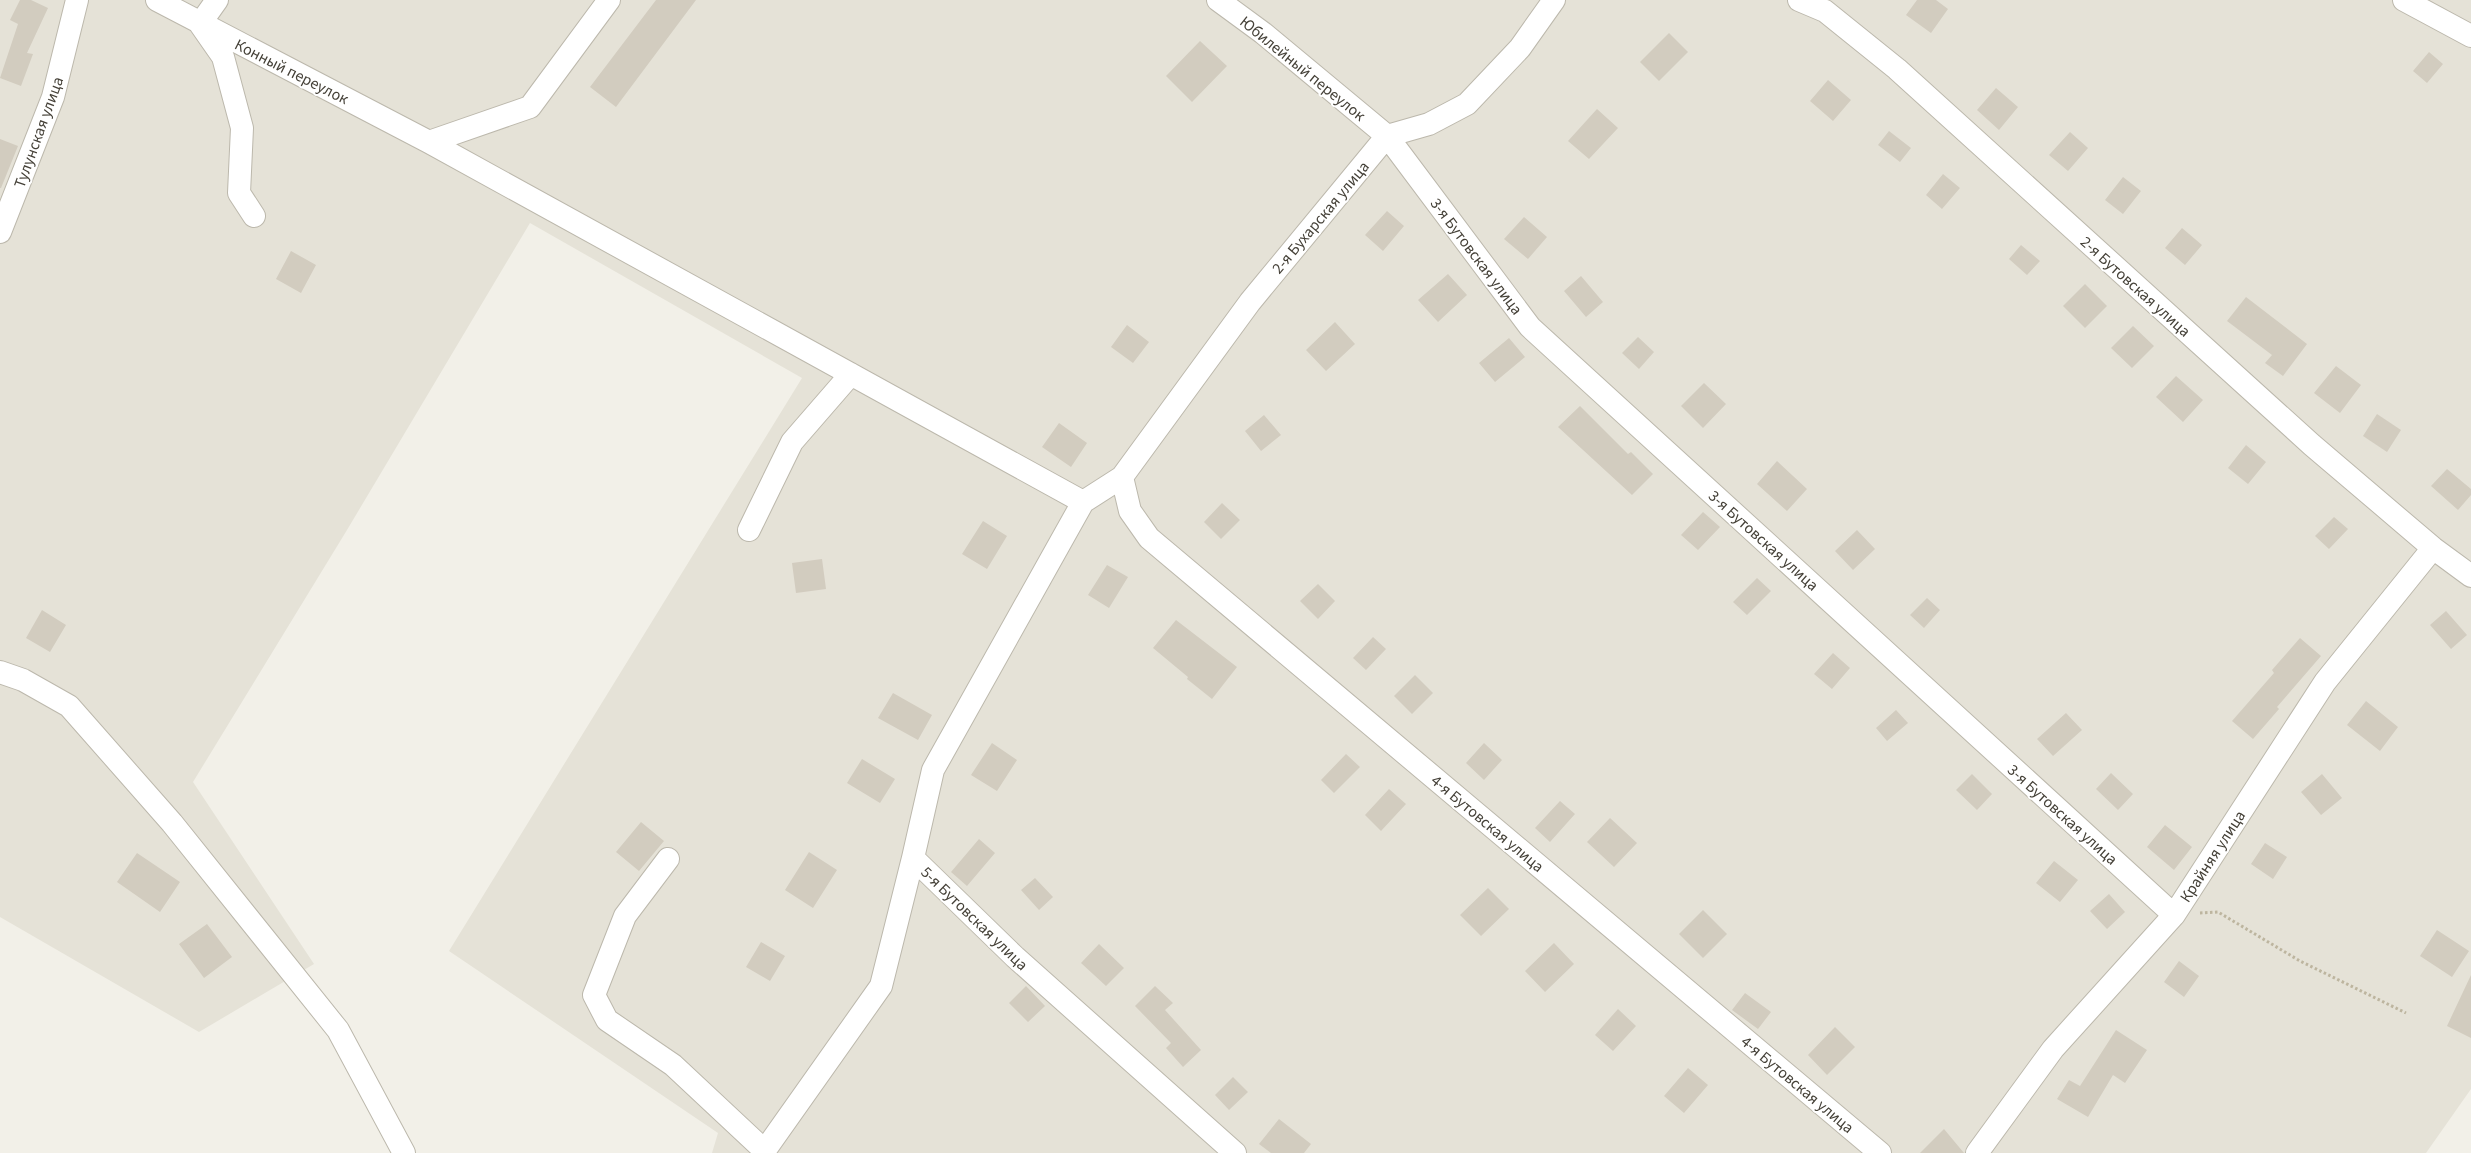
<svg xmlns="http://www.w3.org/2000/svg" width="2471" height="1153" font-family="'Source Sans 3',sans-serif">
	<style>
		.residential { fill: #e5e2d7 }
		.building { fill: #d2ccbf }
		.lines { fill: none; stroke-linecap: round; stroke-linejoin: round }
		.minor-casing { stroke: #bcb8ac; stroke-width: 24 }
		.path { stroke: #bdb59f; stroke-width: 3; stroke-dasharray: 2.5 2.5; stroke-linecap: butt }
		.minor { stroke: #fff; stroke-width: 22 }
		.labels { text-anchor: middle; stroke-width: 4; stroke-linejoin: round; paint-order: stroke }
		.street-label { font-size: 16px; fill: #454138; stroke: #fff }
	</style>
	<rect width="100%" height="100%" fill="#f2f0e8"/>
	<!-- residential -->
	<path class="residential" d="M0,0H2471V1089L2426,1153H712L718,1133L449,951L802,378L530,223L347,530L193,782L314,964L199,1032L0,917Z"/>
	<!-- building -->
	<path class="building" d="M20,0H31L48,8L27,53L33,54L21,86L0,78L18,24L10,20Z
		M656,0H696L616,107L590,87Z
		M1917,0H1936L1948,9L1931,33L1906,15Z
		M1669,33L1688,52L1659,81L1640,62Z
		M1200,41L1227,66L1192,102L1166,76Z
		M2429,52L2443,64L2427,83L2413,71Z
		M1828,80L1851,100L1833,121L1810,101Z
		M1996,88L2018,107L1999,130L1977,110Z
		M1597,109L1618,128L1589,159L1568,141Z
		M1889,131L1911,148L1900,162L1878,145Z
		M2070,132L2088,148L2068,171L2049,155Z
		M0,139L18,146L1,188H0Z
		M1943,174L1960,188L1942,209L1926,195Z
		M2123,177L2141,191L2123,214L2105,200Z
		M1387,211L1404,226L1383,251L1365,235Z
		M1524,217L1547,237L1528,259L1504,239Z
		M2182,228L2202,245L2185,265L2165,248Z
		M2021,245L2040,261L2027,275L2009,259Z
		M291,251L316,265L301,293L276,279Z
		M1448,274L1467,295L1438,322L1418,300Z
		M1581,276L1603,302L1586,317L1564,291Z
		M2085,284L2107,306L2085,328L2063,306Z
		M2246,297L2307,344L2283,376L2265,363L2272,355L2227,321Z
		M1335,322L1355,344L1326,371L1306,350Z
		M1127,325L1149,342L1133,363L1111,347Z
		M2133,326L2154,346L2132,368L2111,348Z
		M1638,337L1654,352L1639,369L1622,353Z
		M1509,338L1525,357L1495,382L1479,363Z
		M2336,366L2361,385L2340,413L2314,393Z
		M2176,376L2203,400L2183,422L2156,397Z
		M1704,383L1726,404L1703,428L1681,406Z
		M1580,406L1628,454L1631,452L1653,474L1632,495L1558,427Z
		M2377,414L2401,430L2387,452L2363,436Z
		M1264,415L1281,435L1261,451L1245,431Z
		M1059,423L1087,443L1071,467L1042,447Z
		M2246,445L2266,462L2248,484L2228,468Z
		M1777,461L1807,489L1787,511L1757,484Z
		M2447,469L2471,489V495L2458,510L2431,486Z
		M1222,503L1240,520L1221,539L1204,522Z
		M1703,512L1720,527L1698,550L1681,535Z
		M2334,517L2348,529L2329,549L2315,536Z
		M983,521L1007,536L987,569L962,554Z
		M1857,530L1875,549L1853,570L1835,551Z
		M822,559L826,589L796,593L792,563Z
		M1107,565L1128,577L1109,608L1088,595Z
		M1757,578L1771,591L1747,615L1733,602Z
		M1318,584L1335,601L1318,619L1300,601Z
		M1927,598L1940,610L1924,628L1910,615Z
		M42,610L66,625L50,652L26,638Z
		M2446,611L2467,635L2451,649L2430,625Z
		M1176,620L1237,667L1212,699L1187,679L1188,677L1153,648Z
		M1373,637L1386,649L1366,670L1353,658Z
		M2300,638L2321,656L2277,707L2279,709L2253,739L2232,721L2274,673L2272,670Z
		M1833,653L1850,668L1832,689L1814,674Z
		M1415,675L1433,693L1412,714L1394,696Z
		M893,693L932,715L918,740L878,718Z
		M2366,701L2398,727L2380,751L2347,725Z
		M1896,710L1908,723L1887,741L1876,728Z
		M2066,713L2082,730L2053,756L2037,739Z
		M992,743L1017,760L997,791L971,775Z
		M1484,743L1502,760L1484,780L1466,763Z
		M1346,754L1360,767L1334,793L1321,780Z
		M862,759L895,779L880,803L847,783Z
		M2111,773L2133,794L2118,810L2096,789Z
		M1972,774L1992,794L1977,810L1956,790Z
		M2322,774L2342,798L2321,815L2301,792Z
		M1389,789L1406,804L1381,831L1365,815Z
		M1560,801L1575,814L1550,842L1535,828Z
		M1610,818L1637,843L1614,867L1587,842Z
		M641,822L664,841L639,871L616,852Z
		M2165,825L2192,847L2174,870L2147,847Z
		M979,839L995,853L967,886L951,872Z
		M2265,843L2287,857L2273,879L2251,864Z
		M809,852L837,870L813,908L785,890Z
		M137,853L180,882L160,912L117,882Z
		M2054,861L2078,880L2060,902L2036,883Z
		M1035,878L1053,897L1039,910L1021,890Z
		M1488,888L1509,909L1481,936L1460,915Z
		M2109,894L2125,912L2107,929L2090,911Z
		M1703,910L1727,934L1703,958L1679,934Z
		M207,924L232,957L204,978L179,944Z
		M2437,930L2469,951L2452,977L2420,956Z
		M761,942L785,956L770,981L746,967Z
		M1554,943L1574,964L1545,992L1525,971Z
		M1099,944L1124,968L1106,986L1081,963Z
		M2179,961L2199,976L2184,997L2164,982Z
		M2471,975V1038L2447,1026Z
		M1026,986L1045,1006L1028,1022L1009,1003Z
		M1155,986L1173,1003L1165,1010L1201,1050L1183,1067L1166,1048L1171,1043L1135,1006Z
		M1745,993L1771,1012L1758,1029L1732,1010Z
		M1618,1009L1636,1026L1613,1051L1595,1035Z
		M1835,1027L1855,1047L1827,1075L1808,1055Z
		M2116,1030L2147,1050L2125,1083L2113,1075L2088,1117L2057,1099L2069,1080L2080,1086Z
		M1688,1068L1708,1085L1684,1113L1664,1096Z
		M1233,1077L1248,1092L1229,1110L1215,1095Z
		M1279,1119L1311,1144L1304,1153H1271L1259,1144Z
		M1944,1129L1964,1153H1920Z"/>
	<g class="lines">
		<defs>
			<path id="minor" d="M157,0L429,142L1083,502
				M217,0L200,24L223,57L242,128L239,193L254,216
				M1218,0L1263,33L1387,136L1530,327L2174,915
				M1799,0L1825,11L1897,69L2312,445L2433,548L2471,576
				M2404,0L2471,36
				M429,142L530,107L609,0
				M0,232L53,97L77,0
				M1122,477L1130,511L1149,538L1880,1153
				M749,530L792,442L851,374
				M0,672L23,680L69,706L172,823L338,1030L404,1153
				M668,859L625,916L594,995L607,1020L673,1065L765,1151
				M763,1153L881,986L913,858
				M1235,1153L1015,957L913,858L933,770L1083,502L1122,477L1250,302L1387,136L1429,124L1467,104L1520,48L1554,0
				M1977,1153L2053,1049L2174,915L2325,682L2433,548"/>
		</defs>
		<!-- minor casing -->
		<use href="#minor" class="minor-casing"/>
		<!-- path -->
		<path class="path" d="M2200,913L2218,912L2300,961L2406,1013"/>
		<!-- minor -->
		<use href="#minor" class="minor"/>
	</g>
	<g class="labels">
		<!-- street labels -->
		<g class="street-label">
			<text transform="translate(1303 68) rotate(39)" y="6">Юбилейный переулок</text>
			<text transform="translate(292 71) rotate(27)" y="6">Конный переулок</text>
			<text transform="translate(38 132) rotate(-70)" y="6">Тулунская улица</text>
			<text transform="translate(1320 217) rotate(-50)" y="6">2-я Бухарская улица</text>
			<text transform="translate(1477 256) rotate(53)" y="6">3-я Бутовская улица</text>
			<text transform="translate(2136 286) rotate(42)" y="6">2-я Бутовская улица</text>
			<text transform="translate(1764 540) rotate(42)" y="6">3-я Бутовская улица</text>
			<text transform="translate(2063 814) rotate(42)" y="6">3-я Бутовская улица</text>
			<text transform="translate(1488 823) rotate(40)" y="6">4-я Бутовская улица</text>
			<text transform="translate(2212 856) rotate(-57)" y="6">Крайняя улица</text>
			<text transform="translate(975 918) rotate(44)" y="6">5-я Бутовская улица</text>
			<text transform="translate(1798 1084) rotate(40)" y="6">4-я Бутовская улица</text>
		</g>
	</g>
</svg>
